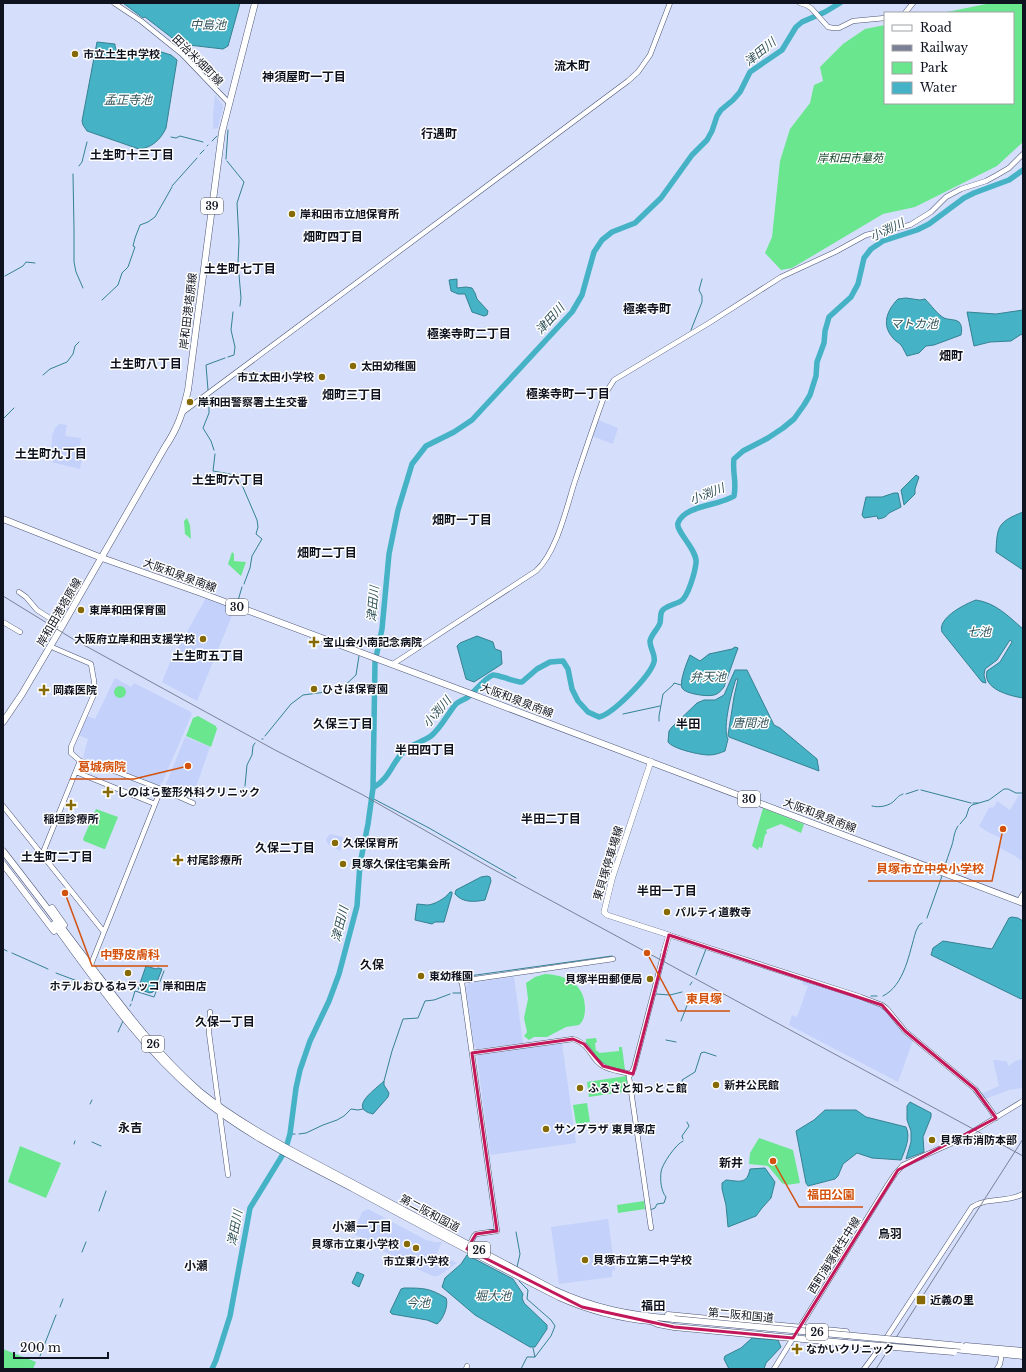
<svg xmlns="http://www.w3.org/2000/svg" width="1026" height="1372" font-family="'Libre Baskerville','Noto Sans JP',serif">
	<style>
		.built { fill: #c4d1fb }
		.green { fill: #6ae68e }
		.water { fill: #45b2c5; stroke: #358293 }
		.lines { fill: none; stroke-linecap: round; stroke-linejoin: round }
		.stream { stroke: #358293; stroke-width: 1 }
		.river { stroke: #45b2c5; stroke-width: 5.5 }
		.tertiary-casing { stroke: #4d5674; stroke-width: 5.5 }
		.secondary-casing { stroke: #4d5674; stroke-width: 6 }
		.primary-casing { stroke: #4d5674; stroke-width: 7 }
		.trunk-casing { stroke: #4d5674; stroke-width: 7 }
		.tertiary { stroke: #fff; stroke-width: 4.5 }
		.secondary { stroke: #fff; stroke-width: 5.5 }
		.primary { stroke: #fff; stroke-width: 6 }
		.trunk { stroke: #fff; stroke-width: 6 }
		.rail { stroke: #7a8196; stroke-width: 1 }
		.trunk-bridge-casing { stroke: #4d5674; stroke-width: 7; stroke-linecap: butt }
		.trunk-bridge { stroke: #fff; stroke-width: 6 }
		.marked { fill: none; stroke: #c2185b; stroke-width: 3; stroke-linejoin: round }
		.poi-dot { fill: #856a05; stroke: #fff; stroke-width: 1.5 }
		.labels { text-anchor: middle; stroke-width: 3; stroke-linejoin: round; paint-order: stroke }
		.shield { fill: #fff; stroke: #575a62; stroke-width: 1 }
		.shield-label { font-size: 10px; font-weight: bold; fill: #0f131f }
		.poi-label { font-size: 11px; font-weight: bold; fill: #0f131f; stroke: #fff; text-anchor: start }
		.street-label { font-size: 11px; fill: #0f131f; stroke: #fff }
		.park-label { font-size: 11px; font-style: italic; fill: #093e1d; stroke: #fff }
		.water-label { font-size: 12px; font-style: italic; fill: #32535a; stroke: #fff }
		.neighbourhood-label { font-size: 12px; font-weight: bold; fill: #0f131f; stroke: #fff }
		.leader { fill: none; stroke: #d2520e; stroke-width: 1.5 }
		.callout-dot { fill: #d2520e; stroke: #fff; stroke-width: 1.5 }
		.callout-label { font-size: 12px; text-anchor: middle; font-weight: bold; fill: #d2520e; stroke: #fff; stroke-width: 3; stroke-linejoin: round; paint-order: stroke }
	</style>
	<rect width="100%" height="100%" fill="#d5defb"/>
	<!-- built -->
	<path class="built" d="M215,95L223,105L222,114L220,118L218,128L213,129V114Z
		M598,420L618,428L613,444L592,436Z
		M59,424L67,425L65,436L81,438L79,450L83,451L80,469L51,462L52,436L55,428Z
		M206,598L234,608L231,618L197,701L162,682L171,660Z
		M115,678L131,687L134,683L191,712L192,714L162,783L156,786L85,759L83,757L88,739L78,735L87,716L95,719Z
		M185,737L210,747L191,801L167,789L166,784Z
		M1019,795H1023V861L999,847L1003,839L988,832L979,826L989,808L994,807L997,801L1010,810Z
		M330,834L343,837L340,851L329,845L327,842L326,839Z
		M514,977L523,1043L477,1049L474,1046L466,987L469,983Z
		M804,980L881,1007L913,1040L898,1082L789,1025L792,1015L797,1017L808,986L802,984Z
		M562,1043L576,1143L490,1155L477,1057L479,1055Z
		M1023,1059V1090L1022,1088L1009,1090L985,1099L981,1094L999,1086L993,1060L1006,1061L1009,1066L1015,1061Z
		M368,1209L426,1240L435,1242H442L437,1253L457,1263L438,1276H433L417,1269L377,1248L376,1245L354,1234V1232L362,1212Z
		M608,1219L615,1270L612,1271V1277L559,1284L551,1227Z"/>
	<!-- green -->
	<path class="green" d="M991,3H1018L1023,4V142L997,166L915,207L883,214L792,268L781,270L765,253L772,237L780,161L790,129L810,103L814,85L823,81L820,67L843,44L865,29L885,25V103H1013V13H942Z
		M187,518L190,525L191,539L185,534L184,521Z
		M232,552L234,554V561L246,562L241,576L228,564Z
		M114 692a6 6 0 1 1 12 0a6 6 0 1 1-12 0Z
		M198,716L216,726L217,729L211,747L186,736L193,718Z
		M763,808L804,824L801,833L781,824L766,830L767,833L765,835L762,848L759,847L758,850L752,846Z
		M96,809L118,817L105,849H104L84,841L83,839Z
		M545,974C566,975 585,984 585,1008C585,1014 584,1021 579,1025L566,1027L547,1037H534L529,1040L524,1036L527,1032L524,1018L528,999L526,983L535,977Z
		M596,1038L597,1042L595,1043L596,1051H598L599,1053L619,1051V1047H622L625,1070C599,1068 601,1060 586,1043V1039Z
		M626,1076L629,1091L589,1097L587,1082Z
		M587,1103L590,1122L576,1124L573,1105Z
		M759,1138L793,1150L800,1183L787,1185L782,1183L768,1166L749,1164L750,1153Z
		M20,1146L61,1163L46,1198L8,1182Z
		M644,1201L645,1209L618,1213L617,1205Z
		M3,1349L36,1362L33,1369H3Z"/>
	<!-- water -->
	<path class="water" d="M123,3H240L228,46L223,49L180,44L145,17L143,18Z
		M97,42L115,44C115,46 115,48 117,50C119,52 131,58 135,57C139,56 140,54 144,55L150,52L152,49L171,55L177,60L166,128C161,139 152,148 139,149L87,131L83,125L82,121Z
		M457,279V288L466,287L472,288L475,293L477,299L488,311L487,315L484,316L472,312L465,294H458L451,291L449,280Z
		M906,298L920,300L925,299C931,305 937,314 944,318C948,320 956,319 959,322C962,325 962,331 961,335L934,345L926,346L919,353L907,356C905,352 903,348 901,345C898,342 895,341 893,338C881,325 887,310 898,299Z
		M1023,310V334L1020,335L1011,341L990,342L974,346L967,312L996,314Z
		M916,475L919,477L915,489V494L904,505L901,490Z
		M894,493H898L901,507L889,513C886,517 884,518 878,519L877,516L864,518L862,515L866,497H882Z
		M1023,512V570L996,552C997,526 998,522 1023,512Z
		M976,600C996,603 1008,616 1023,629V698C1010,696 982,689 987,671L1000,662L1012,642L1010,640L997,660L985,669L984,675L986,683L982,682L942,632C937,618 965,604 976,600Z
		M477,636L493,642L495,649L501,651L502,664L474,682L466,679L457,646L460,643Z
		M735,647L738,648L724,687C721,691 718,694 714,695C708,697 685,694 682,688C679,682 687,662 690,655L700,661L709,654L732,649Z
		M735,670H747L774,725L780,728L817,759L819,771L729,737L728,735L734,697L738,679H736C732,691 722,728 728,739L725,751C720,753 715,755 709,755C700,755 673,749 668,742L669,731L672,727L697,703L704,700H715L724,695Z
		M487,876L490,877L491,881L485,900C474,902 463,903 455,894L456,890L481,877Z
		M450,892H452V894L444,922H435L432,924L415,920L417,904C420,904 424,905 427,905C434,905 446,898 450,892Z
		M1012,917L1018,918L1023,921V997L1021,999L931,955L933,948L943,941L992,949L1009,918Z
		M146,966L156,969L158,968L162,969L153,992L150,993L138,989Z
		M384,1081V1085L389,1093L388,1097L373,1114C347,1108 376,1089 384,1081Z
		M910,1102L931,1113V1117L923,1137L924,1152L906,1159L911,1142V1131L907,1120V1106Z
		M825,1110H856L866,1117L906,1127C911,1137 905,1150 901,1160L872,1158L857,1153L843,1164L838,1176L835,1179L808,1186L806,1183L796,1131L814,1120Z
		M765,1168L775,1182L771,1198L762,1208L756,1216L728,1227L726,1205L722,1189V1183L726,1180C739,1181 747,1185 750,1169Z
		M467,1255L513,1279L523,1294L522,1298L524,1303L547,1325V1329L535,1347H530L475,1315L442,1287L445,1278L461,1264Z
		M357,1272L364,1275L359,1287L352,1283Z
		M404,1288C423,1288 430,1288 446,1298C449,1305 443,1320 437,1324L427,1320L392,1314L390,1312L401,1289Z
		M752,1338L778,1340L781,1347L766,1363L764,1369H729L724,1359L725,1356L741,1348Z"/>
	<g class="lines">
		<!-- stream -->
		<path class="stream" d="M171,137L176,138L180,136L203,142
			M212,141L217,136
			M207,146L208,145
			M200,154L204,150
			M226,159L228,130
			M227,161L244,182L237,203L239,241L238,263L241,298L240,306
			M79,166L82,162L87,142
			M73,174L74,229V262L76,272L83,288
			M172,186L197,158
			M5,276L23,266L26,262L35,263
			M102,300L118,285L122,273L128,267L135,247L133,246L135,238L140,225L148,222L155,217L172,187
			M691,330L702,302V296L699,290L702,279
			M228,357L234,355L235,347L231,330L233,312
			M43,375L50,369L67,362L73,354L75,346L79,342
			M208,390L206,365L225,358
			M209,396V413L203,428L211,441L214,450
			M3,419L14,408
			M215,454L213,471L230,474L237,478L242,485L257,520L258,527L256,534L262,539L252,556L250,568L244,584
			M237,604L242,587
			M340,690L356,675L359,656
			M623,714L660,706
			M659,721V716L663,694L673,685L674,683L681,685
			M265,736L291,704L303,695L334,691
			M262,739H263
			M245,786L247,765L252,755L253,746L255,743
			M921,790L971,803
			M240,792L243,788
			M906,794L918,790
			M372,798L429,828L516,878
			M973,803H978
			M872,806C879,808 890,806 895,800C898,797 898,796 903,794
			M960,824L966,817L969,808L972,805L989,800L1004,789H1008L1016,793H1023
			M944,870C946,861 949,854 952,845C954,838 954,832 958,826
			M927,918L942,876
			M3,949L7,951
			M12,953L48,969
			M56,973L80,982
			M696,975L706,949
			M462,977L612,956
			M690,985L692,982
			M453,993H461
			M656,994L670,995L682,992
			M871,996H877
			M883,996C905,985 909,953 916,931L919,925L922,923
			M132,1001L135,991L154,997L164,971
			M130,1006L131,1004
			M681,1021L691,995V992
			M118,1032L123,1021
			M666,1040L676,1042
			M384,1081L392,1051L403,1019L418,1018L425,1001L434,1000L450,994
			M633,1090L635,1085H639
			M683,1094L684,1088L682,1080L695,1072L701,1053L704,1052L716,1056
			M90,1104L92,1100
			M290,1134H295
			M299,1134L306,1133L323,1125L337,1120L344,1116L351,1109L358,1110L363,1109
			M683,1139L682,1136L689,1126L687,1122
			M92,1142L101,1146
			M74,1144L75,1141
			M650,1210L655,1208L657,1204L664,1203L666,1197C661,1191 660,1180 661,1172C662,1164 676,1144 683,1141
			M99,1211L106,1191
			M516,1232L520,1254L517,1267
			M82,1252L86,1242
			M519,1281L528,1290L527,1299L551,1320L555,1326L551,1336L535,1357
			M60,1307L63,1299
			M40,1356L56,1315
			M521,1369L527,1357H535L533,1348"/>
		<!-- river -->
		<path class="river" d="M373,788C391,777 391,764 404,751C411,744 423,742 431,736C441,728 447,715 455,705C458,701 464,700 468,697C476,691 483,679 493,675C497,674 514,682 522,682L537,669L550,662L563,661L568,669L572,689L578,701L588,712L599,717C613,714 650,676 654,662C656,655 650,649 650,641C651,635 658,629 660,623C661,619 660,614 662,611C665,606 676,604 681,601C688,597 695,572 696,563C698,550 675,531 678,523C685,505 719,506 734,496C737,481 732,472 734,459L743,451L768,438L783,428L794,419L804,405L810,395L816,376L817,362L824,343L825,331L829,317L851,297L858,284L864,258L871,249L883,241L917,230L929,224L964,198L974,193L1009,180L1023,170
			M212,1369L216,1360L230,1316L250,1208L285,1151L290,1134L296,1088L300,1070L310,1041L329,1001L339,974L357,906L360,864L368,824L373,788L375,662L382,629L389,554L398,510L412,464L426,446L454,432L472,420L572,312L582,295L594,252L602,240L612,232L635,223L661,198L692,155L707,140L712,131L717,116L721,110L733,100L740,92L750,72L782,50L796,27L802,22L825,12L840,3"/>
		<defs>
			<path id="tertiary" d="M114,3L141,21L182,54L229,103
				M800,3L806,5L811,8L828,27L833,28H839L853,21L885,18
				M905,13L913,3
				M183,412L628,81L638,72L650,55L670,3
				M19,592L26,597L37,610L62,626
				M3,622L20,632
				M54,648L89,663L91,664L94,681L95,692L71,747V753L80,761L112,770L161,789L193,803
				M393,664L536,571C556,553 566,510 574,484C584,454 594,424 605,394L614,380L709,323L781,277L835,252L866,235L910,225L931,212L946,197L961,189L986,181L997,175L1009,168L1023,154
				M76,772L155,804
				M3,806L104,932
				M42,855L80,761
				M1019,901L1023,894
				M669,935L861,997L882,1005L887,1009L905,1031L975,1089L987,1105L996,1118
				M90,967L161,789
				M457,976L462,983L497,1231L476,1234L474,1236L468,1248
				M461,981L613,959
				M210,1012L209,1033L228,1175
				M472,1053L573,1039C592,1045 589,1058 603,1066C611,1071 621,1071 630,1074
				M651,1228L629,1077L634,1068L664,952
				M466,1369L467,1366
				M774,1369L887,1186L895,1174L903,1165L959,1140L1023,1101
				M864,1369L879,1349L972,1207C987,1197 1007,1203 1023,1194
				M997,1369L1000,1364L1002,1352"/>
			<path id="secondary" d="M651,761L612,879L604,912L607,915L669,935L664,952"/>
			<path id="primary" d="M3,519L102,558L201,593L466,692L1023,903
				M3,722L22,694L61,628L165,447C178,428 183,412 188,390L222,132L255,3"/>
			<path id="trunk" d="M3,851C35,892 66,933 97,974C129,1016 160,1057 199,1091C228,1115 261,1134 294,1152L554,1290C595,1309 630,1315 674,1319
				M3,864L54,931
				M52,908L64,925
				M54,924C98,984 141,1047 198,1095C245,1135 301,1161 354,1189C422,1226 490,1262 559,1297C588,1310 618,1318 650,1321
				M668,1315L846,1332
				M651,1321L658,1324L674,1327L846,1343
				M966,1346L1023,1351
				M954,1349L1023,1356"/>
		</defs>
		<!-- tertiary casing -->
		<use href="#tertiary" class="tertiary-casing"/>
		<!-- secondary casing -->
		<use href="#secondary" class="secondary-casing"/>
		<!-- primary casing -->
		<use href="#primary" class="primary-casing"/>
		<!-- trunk casing -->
		<use href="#trunk" class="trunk-casing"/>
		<!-- tertiary -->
		<use href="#tertiary" class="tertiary"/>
		<!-- secondary -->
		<use href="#secondary" class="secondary"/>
		<!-- primary -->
		<use href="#primary" class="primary"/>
		<!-- trunk -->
		<use href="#trunk" class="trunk"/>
		<!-- rail -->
		<path class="rail" d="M3,596L73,639L275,750L363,795L489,867L1023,1156
			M876,1369L1023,1139"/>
		<defs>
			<path id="trunk-bridge" d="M674,1319L961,1346
				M846,1343L954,1352"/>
		</defs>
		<!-- trunk-bridge casing -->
		<use href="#trunk-bridge" class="trunk-bridge-casing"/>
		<!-- trunk-bridge -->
		<use href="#trunk-bridge" class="trunk-bridge"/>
	</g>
	<!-- marked area -->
	<path class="marked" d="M669,935L882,1005L905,1031L975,1089L996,1118L898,1170L793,1338L674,1327L582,1307L467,1249L476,1234L497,1231L472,1053L573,1039L584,1044L603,1066L633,1074Z"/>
	<!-- markers -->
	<g class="poi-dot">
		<circle cx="75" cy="54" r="4"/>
		<circle cx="292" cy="214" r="4"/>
		<circle cx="353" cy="366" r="4"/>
		<circle cx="322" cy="377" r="4"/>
		<circle cx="190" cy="402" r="4"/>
		<circle cx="81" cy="610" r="4"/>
		<circle cx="203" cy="639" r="4"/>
		<path d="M312 636h4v4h4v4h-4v4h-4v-4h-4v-4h4z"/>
		<circle cx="314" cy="689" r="4"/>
		<path d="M42 684h4v4h4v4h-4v4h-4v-4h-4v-4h4z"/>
		<path d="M106 786h4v4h4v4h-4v4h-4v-4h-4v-4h4z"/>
		<path d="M69 799h4v4h4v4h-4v4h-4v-4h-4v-4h4z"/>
		<circle cx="335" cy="843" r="4"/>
		<path d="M176 854h4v4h4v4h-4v4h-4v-4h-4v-4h4z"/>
		<circle cx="343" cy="864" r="4"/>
		<circle cx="667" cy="912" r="4"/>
		<circle cx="128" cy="973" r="4"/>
		<circle cx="421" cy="976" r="4"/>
		<circle cx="650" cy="979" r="4"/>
		<circle cx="716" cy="1085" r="4"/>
		<circle cx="580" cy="1088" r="4"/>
		<circle cx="546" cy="1129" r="4"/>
		<circle cx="932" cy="1140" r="4"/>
		<circle cx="407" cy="1244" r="4"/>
		<circle cx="416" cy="1248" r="4"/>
		<circle cx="585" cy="1260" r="4"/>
		<rect x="916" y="1295" width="10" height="10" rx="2"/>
		<path d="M795 1343h4v4h4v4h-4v4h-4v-4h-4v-4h4z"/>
	</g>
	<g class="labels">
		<!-- shield labels -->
		<g class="shield">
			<rect x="201" y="198" width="22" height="16" rx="3"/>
			<rect x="226" y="599" width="22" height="16" rx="3"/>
			<rect x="738" y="791" width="22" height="16" rx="3"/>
			<rect x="142" y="1036" width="22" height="16" rx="3"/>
			<rect x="468" y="1242" width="22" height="16" rx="3"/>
			<rect x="806" y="1324" width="22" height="16" rx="3"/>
		</g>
		<g class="shield-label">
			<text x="212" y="210">39</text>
			<text x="237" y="611">30</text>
			<text x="749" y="803">30</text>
			<text x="153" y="1048">26</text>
			<text x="479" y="1254">26</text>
			<text x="817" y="1336">26</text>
		</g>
		<!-- poi labels -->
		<g class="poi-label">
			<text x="83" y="58">市立土生中学校</text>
			<text x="300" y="218">岸和田市立旭保育所</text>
			<text x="361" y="370">太田幼稚園</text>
			<text x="314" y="381" text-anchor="end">市立太田小学校</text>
			<text x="198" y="406">岸和田警察署土生交番</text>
			<text x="89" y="614">東岸和田保育園</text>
			<text x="195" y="643" text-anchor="end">大阪府立岸和田支援学校</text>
			<text x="323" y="646">宝山会小南記念病院</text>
			<text x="322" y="693">ひさほ保育園</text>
			<text x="53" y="694">岡森医院</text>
			<text x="117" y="796">しのはら整形外科クリニック</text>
			<text x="71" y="823" text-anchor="middle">稲垣診療所</text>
			<text x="343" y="847">久保保育所</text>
			<text x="187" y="864">村尾診療所</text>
			<text x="351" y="868">貝塚久保住宅集会所</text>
			<text x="675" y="916">パルティ道教寺</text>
			<text x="429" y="980">東幼稚園</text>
			<text x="642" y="983" text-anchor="end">貝塚半田郵便局</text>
			<text x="128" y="990" text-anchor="middle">ホテルおひるねラッコ 岸和田店</text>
			<text x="724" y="1089">新井公民館</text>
			<text x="588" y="1092">ふるさと知っとこ館</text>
			<text x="554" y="1133">サンプラザ 東貝塚店</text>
			<text x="940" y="1144">貝塚市消防本部</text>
			<text x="399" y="1248" text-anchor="end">貝塚市立東小学校</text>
			<text x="593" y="1264">貝塚市立第二中学校</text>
			<text x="416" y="1265" text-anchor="middle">市立東小学校</text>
			<text x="930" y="1304">近義の里</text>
			<text x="806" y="1353">なかいクリニック</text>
		</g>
		<!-- street labels -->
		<g class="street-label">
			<text transform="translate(198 60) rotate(45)" y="4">田治米畑町線</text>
			<text transform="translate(188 311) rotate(-83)" y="4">岸和田港塔原線</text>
			<text transform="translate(180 575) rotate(20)" y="4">大阪和泉泉南線</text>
			<text transform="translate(59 612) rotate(-60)" y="4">岸和田港塔原線</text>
			<text transform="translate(517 700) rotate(21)" y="4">大阪和泉泉南線</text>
			<text transform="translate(820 815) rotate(21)" y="4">大阪和泉泉南線</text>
			<text transform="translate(608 863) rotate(-73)" y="4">東貝塚停車場線</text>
			<text transform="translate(430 1213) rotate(28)" y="4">第二阪和国道</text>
			<text transform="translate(834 1255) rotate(-58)" y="4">西町海塚麻生中線</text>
			<text transform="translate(741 1315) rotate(5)" y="4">第二阪和国道</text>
		</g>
		<!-- park labels -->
		<g class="park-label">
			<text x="850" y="162">岸和田市墓苑</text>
		</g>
		<!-- water labels -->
		<g class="water-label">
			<text x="208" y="29">中島池</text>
			<text transform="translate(760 52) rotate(-39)" y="4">津田川</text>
			<text x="128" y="104">孟正寺池</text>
			<text transform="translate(887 230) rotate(-25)" y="4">小渕川</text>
			<text transform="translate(550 319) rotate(-48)" y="4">津田川</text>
			<text x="914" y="328">マトカ池</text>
			<text transform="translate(707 494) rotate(-21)" y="4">小渕川</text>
			<text transform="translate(373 604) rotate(-85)" y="4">津田川</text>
			<text x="979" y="636">七池</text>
			<text x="708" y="681">弁天池</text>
			<text transform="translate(437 712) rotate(-49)" y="4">小渕川</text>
			<text x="750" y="727">唐間池</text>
			<text transform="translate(340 924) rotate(-76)" y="4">津田川</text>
			<text transform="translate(235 1228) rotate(-79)" y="4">津田川</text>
			<text x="493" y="1300">堀大池</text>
			<text x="418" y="1307">今池</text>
		</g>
		<!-- neighbourhood labels -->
		<g class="neighbourhood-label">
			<text x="572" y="70">流木町</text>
			<text x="304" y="81">神須屋町一丁目</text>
			<text x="439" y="138">行遇町</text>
			<text x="132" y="159">土生町十三丁目</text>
			<text x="333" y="241">畑町四丁目</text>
			<text x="240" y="273">土生町七丁目</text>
			<text x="647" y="313">極楽寺町</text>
			<text x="469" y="338">極楽寺町二丁目</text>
			<text x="951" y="360">畑町</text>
			<text x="146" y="368">土生町八丁目</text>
			<text x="568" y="398">極楽寺町一丁目</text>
			<text x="352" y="399">畑町三丁目</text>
			<text x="51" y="458">土生町九丁目</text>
			<text x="228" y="484">土生町六丁目</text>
			<text x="462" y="524">畑町一丁目</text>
			<text x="327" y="557">畑町二丁目</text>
			<text x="208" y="660">土生町五丁目</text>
			<text x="343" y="728">久保三丁目</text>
			<text x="688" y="728">半田</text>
			<text x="425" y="754">半田四丁目</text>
			<text x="551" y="823">半田二丁目</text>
			<text x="285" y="852">久保二丁目</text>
			<text x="57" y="861">土生町二丁目</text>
			<text x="667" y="895">半田一丁目</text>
			<text x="372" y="969">久保</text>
			<text x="225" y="1026">久保一丁目</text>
			<text x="130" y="1132">永吉</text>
			<text x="731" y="1167">新井</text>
			<text x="362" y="1231">小瀬一丁目</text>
			<text x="890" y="1238">鳥羽</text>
			<text x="196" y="1270">小瀬</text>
			<text x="653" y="1310">福田</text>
		</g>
	</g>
	<!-- callouts -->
	<path class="leader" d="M188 766L134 779H70M1003 829L992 881H868M65 893L92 966H168M647 953L678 1011H730M773 1161L799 1207H863"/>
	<g class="callout-dot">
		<circle cx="188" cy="766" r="4"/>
		<circle cx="1003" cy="829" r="4"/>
		<circle cx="65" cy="893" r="4"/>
		<circle cx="647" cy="953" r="4"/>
		<circle cx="773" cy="1161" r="4"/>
	</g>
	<g class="callout-label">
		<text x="102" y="771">葛城病院</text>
		<text x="930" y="873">貝塚市立中央小学校</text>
		<text x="130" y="959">中野皮膚科</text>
		<text x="704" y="1003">東貝塚</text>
		<text x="831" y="1199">福田公園</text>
	</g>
	<!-- border -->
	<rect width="1026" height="1372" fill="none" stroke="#0f131f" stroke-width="8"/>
	<!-- legend -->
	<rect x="884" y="12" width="130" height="92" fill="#ffffff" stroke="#9fa1a5"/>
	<rect x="892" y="25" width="20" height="6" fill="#ffffff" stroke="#9fa1a5"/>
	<text x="920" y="32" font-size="12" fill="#0f131f">Road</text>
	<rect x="892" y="45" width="20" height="6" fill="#7a8196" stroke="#9fa1a5"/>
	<text x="920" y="52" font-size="12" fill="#0f131f">Railway</text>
	<rect x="892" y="62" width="20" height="12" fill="#6ae68e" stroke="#9fa1a5"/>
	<text x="920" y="72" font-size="12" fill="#0f131f">Park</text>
	<rect x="892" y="82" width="20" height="12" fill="#45b2c5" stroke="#9fa1a5"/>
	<text x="920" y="92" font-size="12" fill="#0f131f">Water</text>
	<!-- scale -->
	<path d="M14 1352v6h94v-6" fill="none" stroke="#0f131f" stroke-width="2"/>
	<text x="20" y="1352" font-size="12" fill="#0f131f" stroke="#ffffff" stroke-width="3" paint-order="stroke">200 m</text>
</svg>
